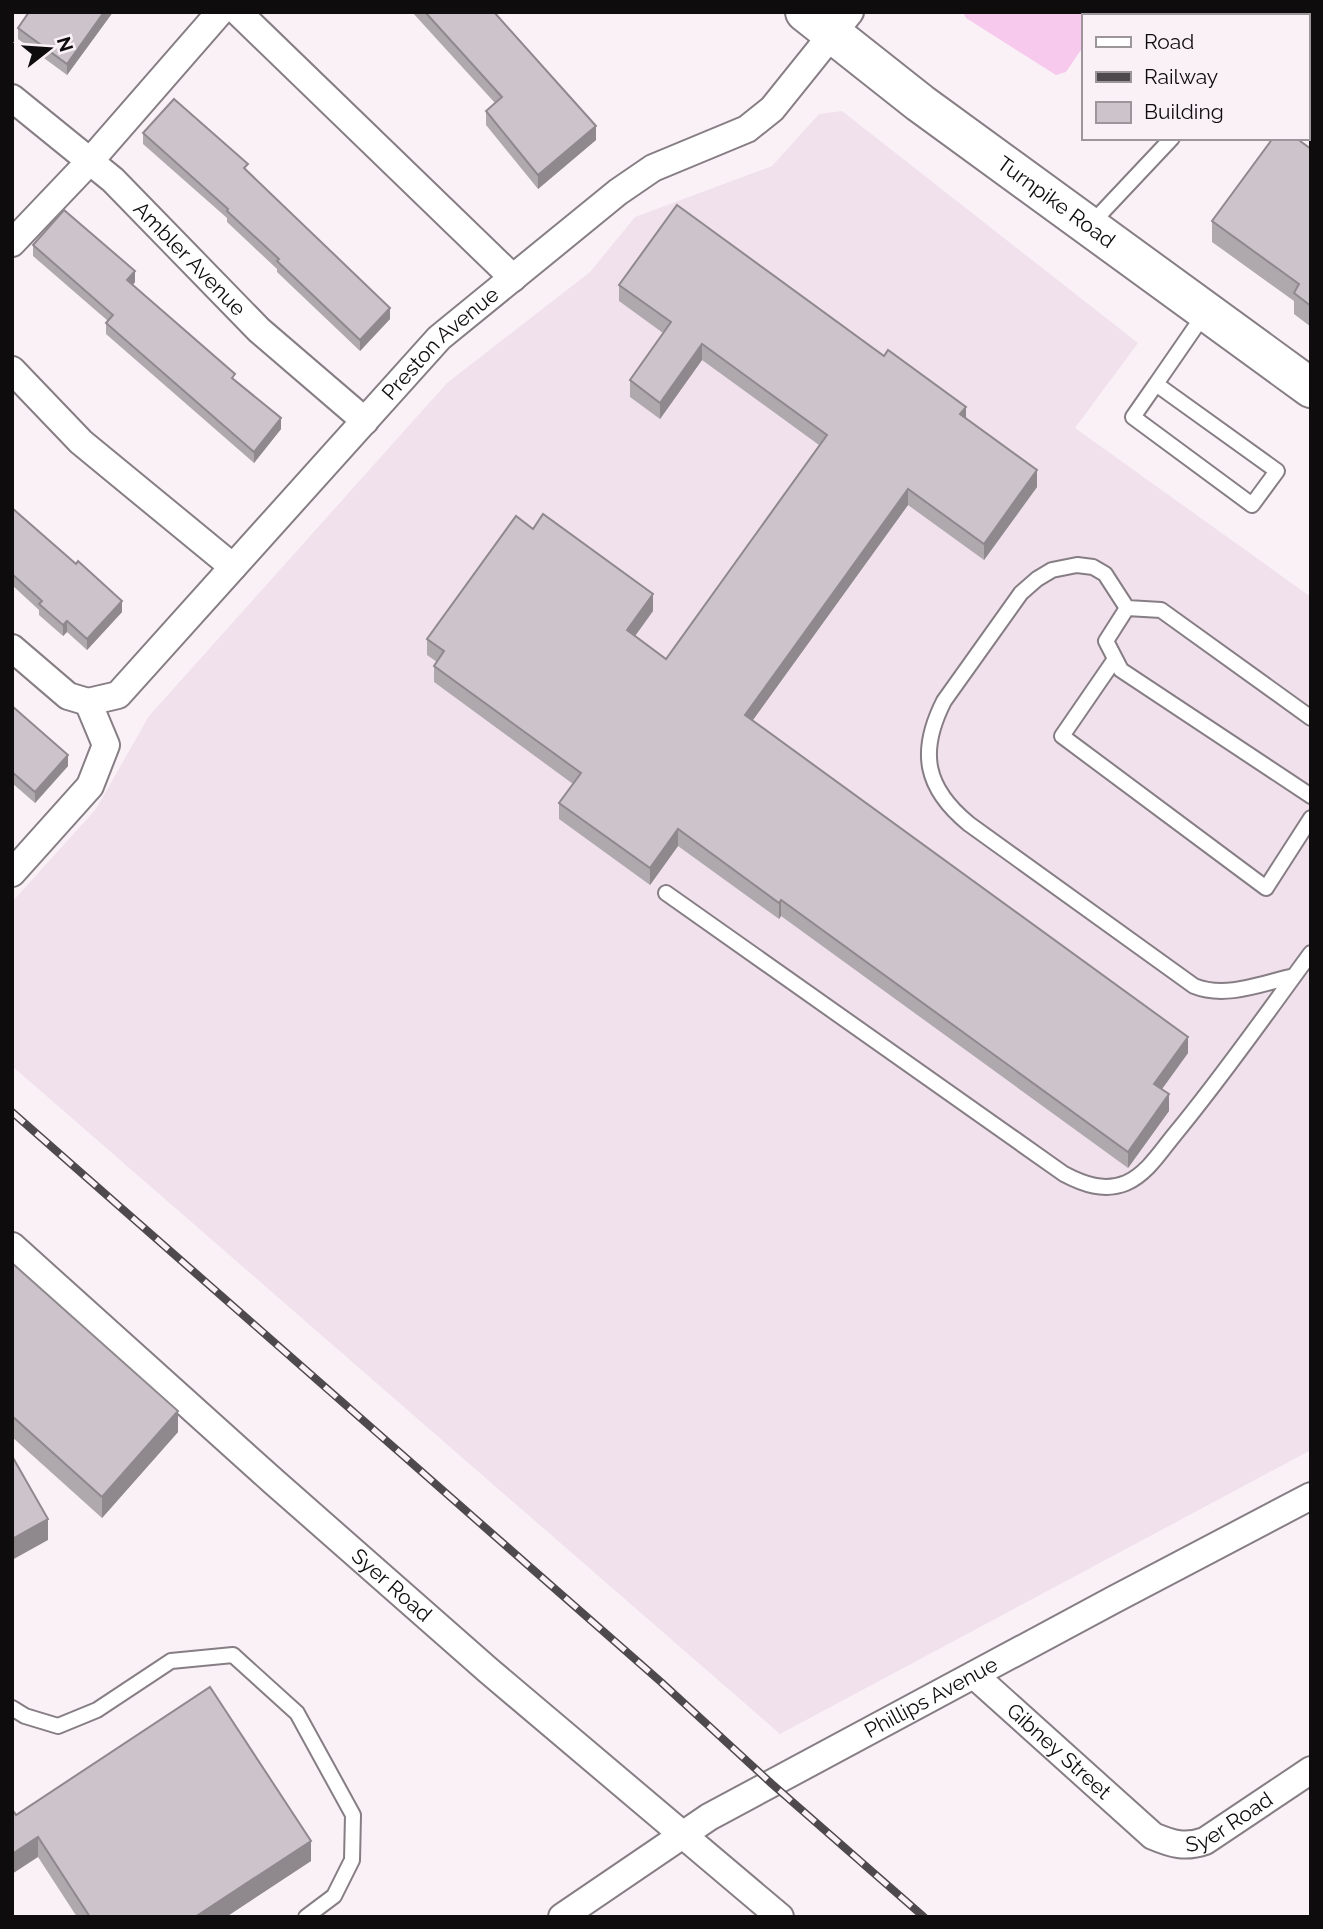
<svg xmlns="http://www.w3.org/2000/svg" width="1323" height="1929" font-family="Raleway,sans-serif">
	<style>
		.built { fill: #f1e1ed }
		.water { fill: #f7c9ec }
		.lines { fill: none; stroke-linecap: round; stroke-linejoin: round }
		.lane-casing { stroke: #867e84; stroke-width: 18 }
		.street-casing { stroke: #867e84; stroke-width: 30 }
		.secondary-casing { stroke: #867e84; stroke-width: 42 }
		.lane { stroke: #fff; stroke-width: 14 }
		.street { stroke: #fff; stroke-width: 26 }
		.secondary { stroke: #fff; stroke-width: 38 }
		.rail-casing { stroke: #4d494c; stroke-width: 8 }
		.rail { stroke: #faf1f7; stroke-width: 5; stroke-dasharray: 16; stroke-linecap: butt }
		.wall { fill: #afa9ae }
		.shaded-wall { fill: #8f898d }
		.building { fill: #ccc4ca; stroke: #8f898d; stroke-width: 2 }
		.labels { text-anchor: middle; stroke-width: 5; stroke-linejoin: round; paint-order: stroke }
		.street-label { font-size: 21px; fill: #0f0c0e; stroke: #faf1f7 }
	</style>
	<rect width="100%" height="100%" fill="#faf1f7"/>
	<!-- built -->
	<path class="built" d="M842,111L1138,343L1075,428L1311,597V1450L780,1734L12,1066V902L96,809L149,716L447,383L590,272L635,217L772,166L819,114Z"/>
	<!-- water -->
	<path class="water" d="M963,12H1103L1104,16H1083V47L1066,72L1056,75L966,18Z"/>
	<g class="lines">
		<defs>
			<path id="lane" d="M1307,22L1311,19
				M1091,224L1172,138
				M1156,384L1133,417L1252,505L1277,471L1156,384L1205,313
				M1127,608L1105,574L1093,567L1077,565L1052,570L1037,579L1021,593L944,701C918,752 925,788 969,824L1194,986C1226,999 1263,983 1294,976
				M1115,659L1062,736L1266,888L1311,818
				M1311,718L1161,610L1127,608L1106,641L1121,670L1311,796
				M666,893L1064,1174C1083,1184 1104,1192 1126,1183C1147,1174 1161,1151 1175,1134C1223,1076 1266,1014 1311,953
				M12,1708L25,1716L58,1726L97,1710L171,1661L233,1655L297,1713L353,1815L352,1860L334,1896L306,1917"/>
			<g id="street">
				<path d="M238,12L513,278"/>
				<path id="s1" d="M12,98L113,180L259,330L365,421"/>
				<path d="M12,243L91,160L220,12"/>
				<path d="M12,370L81,442L233,567"/>
				<path d="M12,648L68,696L88,702"/>
				<path id="s2" d="M88,702L118,695L439,338L618,192L653,168L747,129L772,109L850,12"/>
				<path d="M12,873L90,786L106,745L88,702"/>
				<path id="s3" d="M12,1246L273,1481L489,1671L780,1917"/>
				<path id="s4" d="M974,1675L1153,1836C1172,1844 1185,1848 1205,1841L1311,1770"/>
				<path id="s5" d="M562,1917L709,1817L1115,1599L1311,1496"/>
			</g>
			<g id="secondary">
				<path id="s6" d="M805,12L920,103L1311,388"/>
			</g>
		</defs>
		<!-- lane casing -->
		<use href="#lane" class="lane-casing"/>
		<!-- street casing -->
		<use href="#street" class="street-casing"/>
		<!-- secondary casing -->
		<use href="#secondary" class="secondary-casing"/>
		<!-- lane -->
		<use href="#lane" class="lane"/>
		<!-- street -->
		<use href="#street" class="street"/>
		<!-- secondary -->
		<use href="#secondary" class="secondary"/>
		<defs>
			<path id="rail" d="M12,1112L661,1682L772,1784L924,1917"/>
		</defs>
		<!-- rail casing -->
		<use href="#rail" class="rail-casing"/>
		<!-- rail -->
		<use href="#rail" class="rail"/>
	</g>
	<!-- wall -->
	<path class="wall" d="M29,12H113L67,75L18,39V28Z
		M412,12H494L596,140L538,189L486,125V111L495,103Z
		M1311,53V74L1307,71V58Z
		M143,133L248,171L390,319L360,351L277,272V269L227,222V218L143,144Z
		M1311,149V327L1294,314V301L1212,242V221Z
		M33,245L135,282L133,285L235,381L281,429L254,463L106,334V323L108,321L33,256Z
		M619,285L966,418L1037,487L984,560L908,505L752,721L1188,1053L1162,1089L1169,1111L1128,1168L781,916L779,919L678,846L650,885L559,819V803L573,784L434,682V666L437,662L427,655V639L653,611L635,636L666,659L819,445L702,360L660,419L630,397V380L663,333L619,301Z
		M12,508L122,612L87,650L67,632L63,636L39,615V610L12,585Z
		M12,706L68,766L35,803L12,783Z
		M12,1263L178,1432L102,1518L12,1437Z
		M16,1815L311,1861L226,1917H77L38,1857Z"/>
	<!-- shaded-wall -->
	<path class="shaded-wall" d="M104,12H113L67,75V64Z
		M596,126V140L538,189V175Z
		M135,271V282L127,291V280Z
		M390,308V319L360,351V340Z
		M702,344V360L660,419V403Z
		M966,407V423L960,414Z
		M281,418V429L254,463V452Z
		M1037,470V487L984,560V544Z
		M908,489V505L745,731V715Z
		M653,594V611L627,647V630Z
		M122,601V612L87,650V639Z
		M67,621V632L63,636V625Z
		M68,755V766L35,803V792Z
		M678,829V846L650,885V868Z
		M781,900V916L779,919V903Z
		M1188,1037V1053L1154,1100V1084Z
		M1169,1094V1111L1128,1168V1152Z
		M178,1411V1432L102,1518V1497Z
		M48,1519V1540L12,1560V1539Z
		M38,1837V1857L12,1874V1854Z
		M311,1841V1861L226,1917H195Z"/>
	<!-- building -->
	<path class="building" d="M29,12H104L67,64L18,28Z
		M425,12H494L596,126L538,175L486,111L502,97Z
		M1311,53V63L1307,60V58Z
		M174,99L248,164L244,168L390,308L360,340L277,261L279,259L227,211L228,209L143,133Z
		M1273,138H1296L1311,149V306L1294,293L1299,284L1212,221Z
		M677,205L884,356L888,350L966,407L960,414L1037,470L984,544L908,489L745,715L1188,1037L1154,1084L1169,1094L1128,1152L781,900L779,903L678,829L650,868L559,803L581,773L434,666L444,651L427,639L516,516L533,529L543,514L653,594L627,630L666,659L827,435L702,344L660,403L630,380L671,322L619,285Z
		M64,210L135,271L127,280L235,374L232,378L281,418L254,452L106,323L113,315L33,245Z
		M12,508L76,564L78,561L122,601L87,639L67,621L63,625L39,604L42,601L12,574Z
		M12,706L68,755L35,792L12,772Z
		M12,1263L178,1411L102,1497L12,1416Z
		M12,1456L48,1519L12,1539Z
		M210,1687L311,1841L195,1917H90L38,1837L12,1854V1809L16,1815Z"/>
	<g class="labels">
		<!-- street labels -->
		<g class="street-label">
			<text dy="7" stroke="none"><textPath href="#s6" startOffset="315">Turnpike Road</textPath></text>
			<text dy="7" stroke="none"><textPath href="#s1" startOffset="240">Ambler Avenue</textPath></text>
			<text dy="7" stroke="none"><textPath href="#s2" startOffset="508">Preston Avenue</textPath></text>
			<text dy="7" stroke="none"><textPath href="#s3" startOffset="509">Syer Road</textPath></text>
			<text dy="7" stroke="none"><textPath href="#s5" startOffset="430">Phillips Avenue</textPath></text>
			<text dy="7" stroke="none"><textPath href="#s4" startOffset="114">Gibney Street</textPath></text>
			<text dy="7" stroke="none"><textPath href="#s4" startOffset="324">Syer Road</textPath></text>
		</g>
	</g>
	<!-- border -->
	<rect width="1323" height="1929" fill="none" stroke="#0f0c0e" stroke-width="28"/>
	<!-- legend -->
	<rect x="1082" y="14" width="228" height="126" fill="#faf1f7" stroke="#9c959a" stroke-width="2"/>
	<rect x="1096" y="37" width="35" height="10" fill="#ffffff" stroke="#9c959a" stroke-width="2"/>
	<text x="1144" y="49" font-size="21" fill="#0f0c0e">Road</text>
	<rect x="1096" y="72" width="35" height="10" fill="#4d494c" stroke="#9c959a" stroke-width="2"/>
	<text x="1144" y="84" font-size="21" fill="#0f0c0e">Railway</text>
	<rect x="1096" y="102" width="35" height="21" fill="#ccc4ca" stroke="#9c959a" stroke-width="2"/>
	<text x="1144" y="119" font-size="21" fill="#0f0c0e">Building</text>
	<!-- north arrow -->
	<g transform="translate(49 49) rotate(73)" stroke="#faf1f7" stroke-width="5" paint-order="stroke">
	<path d="M0-5L12 26L0 18L-12 26Z" fill="#0f0c0e"/>
	<text y="-10" font-size="19" font-weight="bold" text-anchor="middle" fill="#0f0c0e">N</text>
	</g>
</svg>
